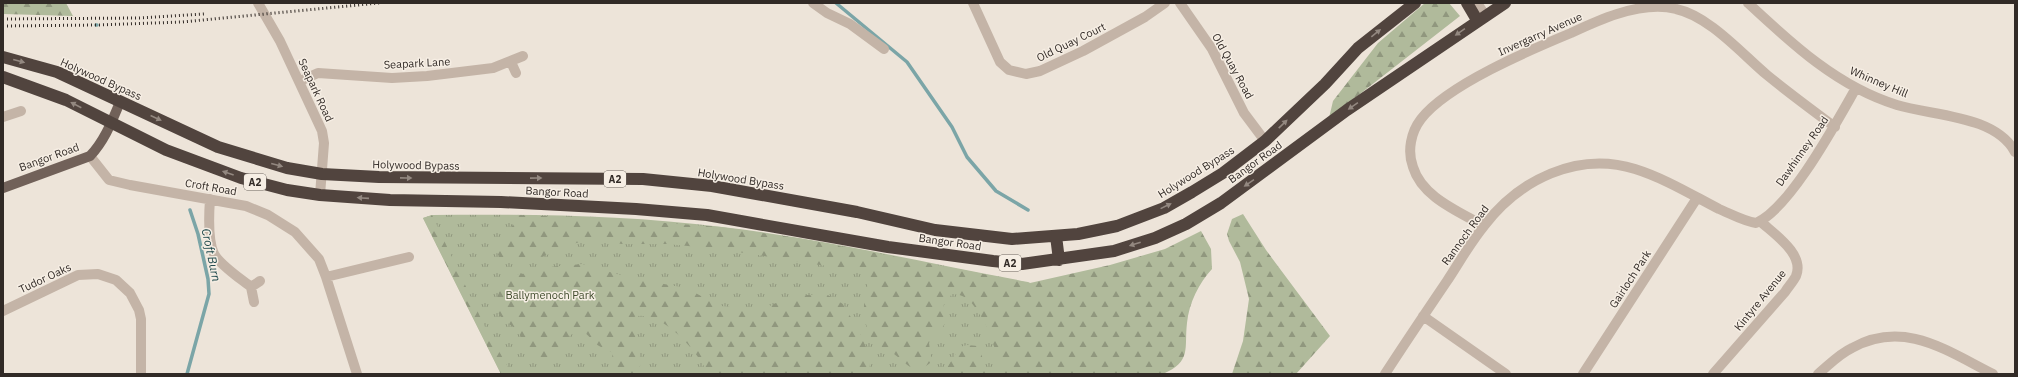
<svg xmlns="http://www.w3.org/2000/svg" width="2018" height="377" font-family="'IBM Plex Sans',sans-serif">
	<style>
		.grass { fill: url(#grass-tufts) }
		.forest { fill: url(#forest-firs) }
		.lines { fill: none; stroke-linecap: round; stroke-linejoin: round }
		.stream { stroke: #7ba5a7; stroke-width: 3.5 }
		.minor { stroke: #c4b4a7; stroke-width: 10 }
		.major { stroke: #716159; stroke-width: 10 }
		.highway { stroke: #51443e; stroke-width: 12 }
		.rail { stroke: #312a26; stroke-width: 3; stroke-dasharray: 1 3; stroke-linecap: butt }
		.oneway { fill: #938880 }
		.labels { text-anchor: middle; stroke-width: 3; stroke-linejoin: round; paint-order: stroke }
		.shield { fill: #f6eee4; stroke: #6c655f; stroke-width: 1 }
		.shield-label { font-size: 10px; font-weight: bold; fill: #312a26 }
		.street-label { font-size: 11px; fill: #312a26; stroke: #f6eee4 }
		.park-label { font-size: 11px; fill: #414c2d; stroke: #f6eee4 }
		.water-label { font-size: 12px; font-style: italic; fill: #214a4d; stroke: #f6eee4 }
	</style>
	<defs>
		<pattern id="grass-tufts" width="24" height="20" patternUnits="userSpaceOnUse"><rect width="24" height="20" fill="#b0ba9b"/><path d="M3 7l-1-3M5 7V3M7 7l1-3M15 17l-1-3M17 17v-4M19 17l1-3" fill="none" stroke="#90977e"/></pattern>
		<pattern id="forest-firs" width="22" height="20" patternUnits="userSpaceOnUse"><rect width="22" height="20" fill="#b0ba9b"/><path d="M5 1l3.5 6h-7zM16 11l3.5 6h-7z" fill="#90977e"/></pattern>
	</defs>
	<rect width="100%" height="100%" fill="#ede4d9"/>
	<!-- grass -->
	<path class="grass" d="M432,215C528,214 626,215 722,227C825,239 926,263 1028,282L1030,283L1031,374H501L423,218Z"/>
	<!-- forest -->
	<path class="forest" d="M3,3H66L73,16L3,14Z
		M1425,3H1449L1460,16L1329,118L1333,101L1378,43Z
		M1243,214L1266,250L1330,336L1296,374H1232L1243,341L1249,299L1240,262L1229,241L1227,234L1232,219Z
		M432,215L485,327L512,374H501L423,218Z
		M518,215L611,219L721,227L803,239L1030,283L1110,265L1165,249L1201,231L1211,249L1212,269C1199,283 1189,303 1187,323C1184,349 1192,361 1163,374H1003C996,353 981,292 952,294L944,304C943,308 945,310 946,314C948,325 940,330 933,335L929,343L931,357L930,363C913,377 907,363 894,354C877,342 873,348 866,324C861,305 866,291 871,273L719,249L667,244H622L593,240L576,243L563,249L541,257L514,261L500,259L497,252C503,239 512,228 518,215Z
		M582,264L631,278L686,288L720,306L761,310L791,296L826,294L843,304L859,331L869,354L870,364L868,374H708C699,352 660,308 634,317L633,322C634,339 645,358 638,374H614L612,353C608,349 605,350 601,347C593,344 589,334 581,330C560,336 566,352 545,361C522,352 529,348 517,331C513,326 507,323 503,319C489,307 501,285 509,275L531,273L550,267Z
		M967,345L978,346C984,353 981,365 987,374H943L960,347Z"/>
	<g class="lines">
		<!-- stream -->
		<path class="stream" d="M836,3L907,62L952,127L967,157L996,191L1028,210
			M96,25H97
			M187,374L209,294L208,279L198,234L190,210"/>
		<!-- minor -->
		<path class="minor" d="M258,3L280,41L322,131L324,143L320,195
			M813,3L827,13L850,24L884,49
			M973,3L1000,62L1009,70L1026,74L1040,71L1083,51L1145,17L1165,3
			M1180,3L1212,49L1244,113L1265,141
			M1477,3L1485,15
			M1748,3C1792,44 1838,87 1897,105C1933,116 1995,115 2015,152
			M511,62L516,73
			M300,81L318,73L392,78L427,76L493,68L523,56
			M3,117L21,111
			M90,156L109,180L130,185L246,206L268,215L295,232L319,259L326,277L357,374
			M210,199C209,213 208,241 214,254C220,265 241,279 251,287
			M1484,226C1458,211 1422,197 1413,167C1407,151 1411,132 1421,119C1447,85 1530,50 1571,33C1586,26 1601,19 1617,14C1636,8 1657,4 1676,9C1709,16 1741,53 1767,75C1789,93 1812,110 1835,127
			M326,277L409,257
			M254,302L251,287L260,281
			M3,311L78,275L98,274L116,280L130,293L139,310L141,319V374
			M1423,316L1506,374
			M1385,374C1405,343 1426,312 1447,281C1459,263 1470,243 1484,226C1519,180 1577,151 1635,169C1664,178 1692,195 1719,209C1731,214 1743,221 1756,223C1790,209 1837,121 1856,88
			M1583,374L1697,198
			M1713,374L1785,292C1788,287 1793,282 1796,276C1805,254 1774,234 1760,221
			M1818,374C1829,365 1839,354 1852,348C1904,319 1947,351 1993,374"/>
		<!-- major -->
		<path class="major" d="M3,188L90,156C105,140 112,121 120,102"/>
		<!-- highway -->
		<path class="highway" d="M1467,3L1477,20
			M3,57L57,72L218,147L287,168L322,174L379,177L643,179L712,186L857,212L935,230L1012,239L1078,234L1117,226L1164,208L1192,192L1223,173L1265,141L1325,84L1358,48L1415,3
			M3,77L66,100L166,150L241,178L287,190L320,195L390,200L501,202L636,209L707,215L888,247L993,261L1022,264L1114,251L1155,238L1186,224L1221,203L1347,110L1505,3
			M1056,236L1059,260"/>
		<!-- rail -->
		<path class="rail" d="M3,19L139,18L204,14
			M3,26L97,25L182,22L379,3"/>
	</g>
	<!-- one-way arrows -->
	<defs><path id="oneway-solid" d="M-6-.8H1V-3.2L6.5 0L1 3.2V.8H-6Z"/></defs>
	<g class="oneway">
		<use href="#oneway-solid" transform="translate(1460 32) rotate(145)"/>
		<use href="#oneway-solid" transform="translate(1376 33) rotate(-39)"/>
		<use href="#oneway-solid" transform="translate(19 61) rotate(15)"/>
		<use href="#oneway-solid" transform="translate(76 105) rotate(-153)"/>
		<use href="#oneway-solid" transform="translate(1353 106) rotate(145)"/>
		<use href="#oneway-solid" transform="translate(156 118) rotate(25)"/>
		<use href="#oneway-solid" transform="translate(1283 124) rotate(-44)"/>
		<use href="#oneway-solid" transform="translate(277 165) rotate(15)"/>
		<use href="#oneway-solid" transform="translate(228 173) rotate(-161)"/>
		<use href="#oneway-solid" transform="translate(406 178) rotate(1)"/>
		<use href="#oneway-solid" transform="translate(536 178) rotate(-1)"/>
		<use href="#oneway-solid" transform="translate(1249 183) rotate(146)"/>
		<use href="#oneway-solid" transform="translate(363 198) rotate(-176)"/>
		<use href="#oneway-solid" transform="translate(1166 206) rotate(-26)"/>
		<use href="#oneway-solid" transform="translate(1135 244) rotate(162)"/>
	</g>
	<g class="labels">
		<!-- shield labels -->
		<g class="shield">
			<rect x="604" y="171" width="22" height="16" rx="3"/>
			<rect x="244" y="174" width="22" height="16" rx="3"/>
			<rect x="999" y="255" width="22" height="16" rx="3"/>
		</g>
		<g class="shield-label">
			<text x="615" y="183">A2</text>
			<text x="255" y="186">A2</text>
			<text x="1010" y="267">A2</text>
		</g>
		<!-- street labels -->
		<g class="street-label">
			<text transform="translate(1540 34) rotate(-24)" y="4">Invergarry Avenue</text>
			<text transform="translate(1071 42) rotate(-26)" y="4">Old Quay Court</text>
			<text transform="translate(417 63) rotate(-3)" y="4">Seapark Lane</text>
			<text transform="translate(1233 66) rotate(61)" y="4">Old Quay Road</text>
			<text transform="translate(101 79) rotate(24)" y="4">Holywood Bypass</text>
			<text transform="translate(1879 82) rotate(23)" y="4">Whinney Hill</text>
			<text transform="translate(316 90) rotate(65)" y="4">Seapark Road</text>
			<text transform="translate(1802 151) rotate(-55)" y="4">Dawhinney Road</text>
			<text transform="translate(49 157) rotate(-20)" y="4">Bangor Road</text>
			<text transform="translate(1255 162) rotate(-36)" y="4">Bangor Road</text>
			<text transform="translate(416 165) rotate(1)" y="4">Holywood Bypass</text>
			<text transform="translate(1196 172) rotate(-32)" y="4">Holywood Bypass</text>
			<text transform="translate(741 179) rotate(9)" y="4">Holywood Bypass</text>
			<text transform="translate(211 187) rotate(10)" y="4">Croft Road</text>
			<text transform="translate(557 192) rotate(3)" y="4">Bangor Road</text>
			<text transform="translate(1465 235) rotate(-54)" y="4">Rannoch Road</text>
			<text transform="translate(950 242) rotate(8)" y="4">Bangor Road</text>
			<text transform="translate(45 278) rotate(-25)" y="4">Tudor Oaks</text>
			<text transform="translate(1630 279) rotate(-57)" y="4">Gairloch Park</text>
			<text transform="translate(1760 300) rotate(-51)" y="4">Kintyre Avenue</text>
		</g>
		<!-- park labels -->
		<g class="park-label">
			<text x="550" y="299">Ballymenoch Park</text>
		</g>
		<!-- water labels -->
		<g class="water-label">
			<text transform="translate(211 255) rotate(78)" y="4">Croft Burn</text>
		</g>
	</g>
	<!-- border -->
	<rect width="2018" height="377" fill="none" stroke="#312a26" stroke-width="8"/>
</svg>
